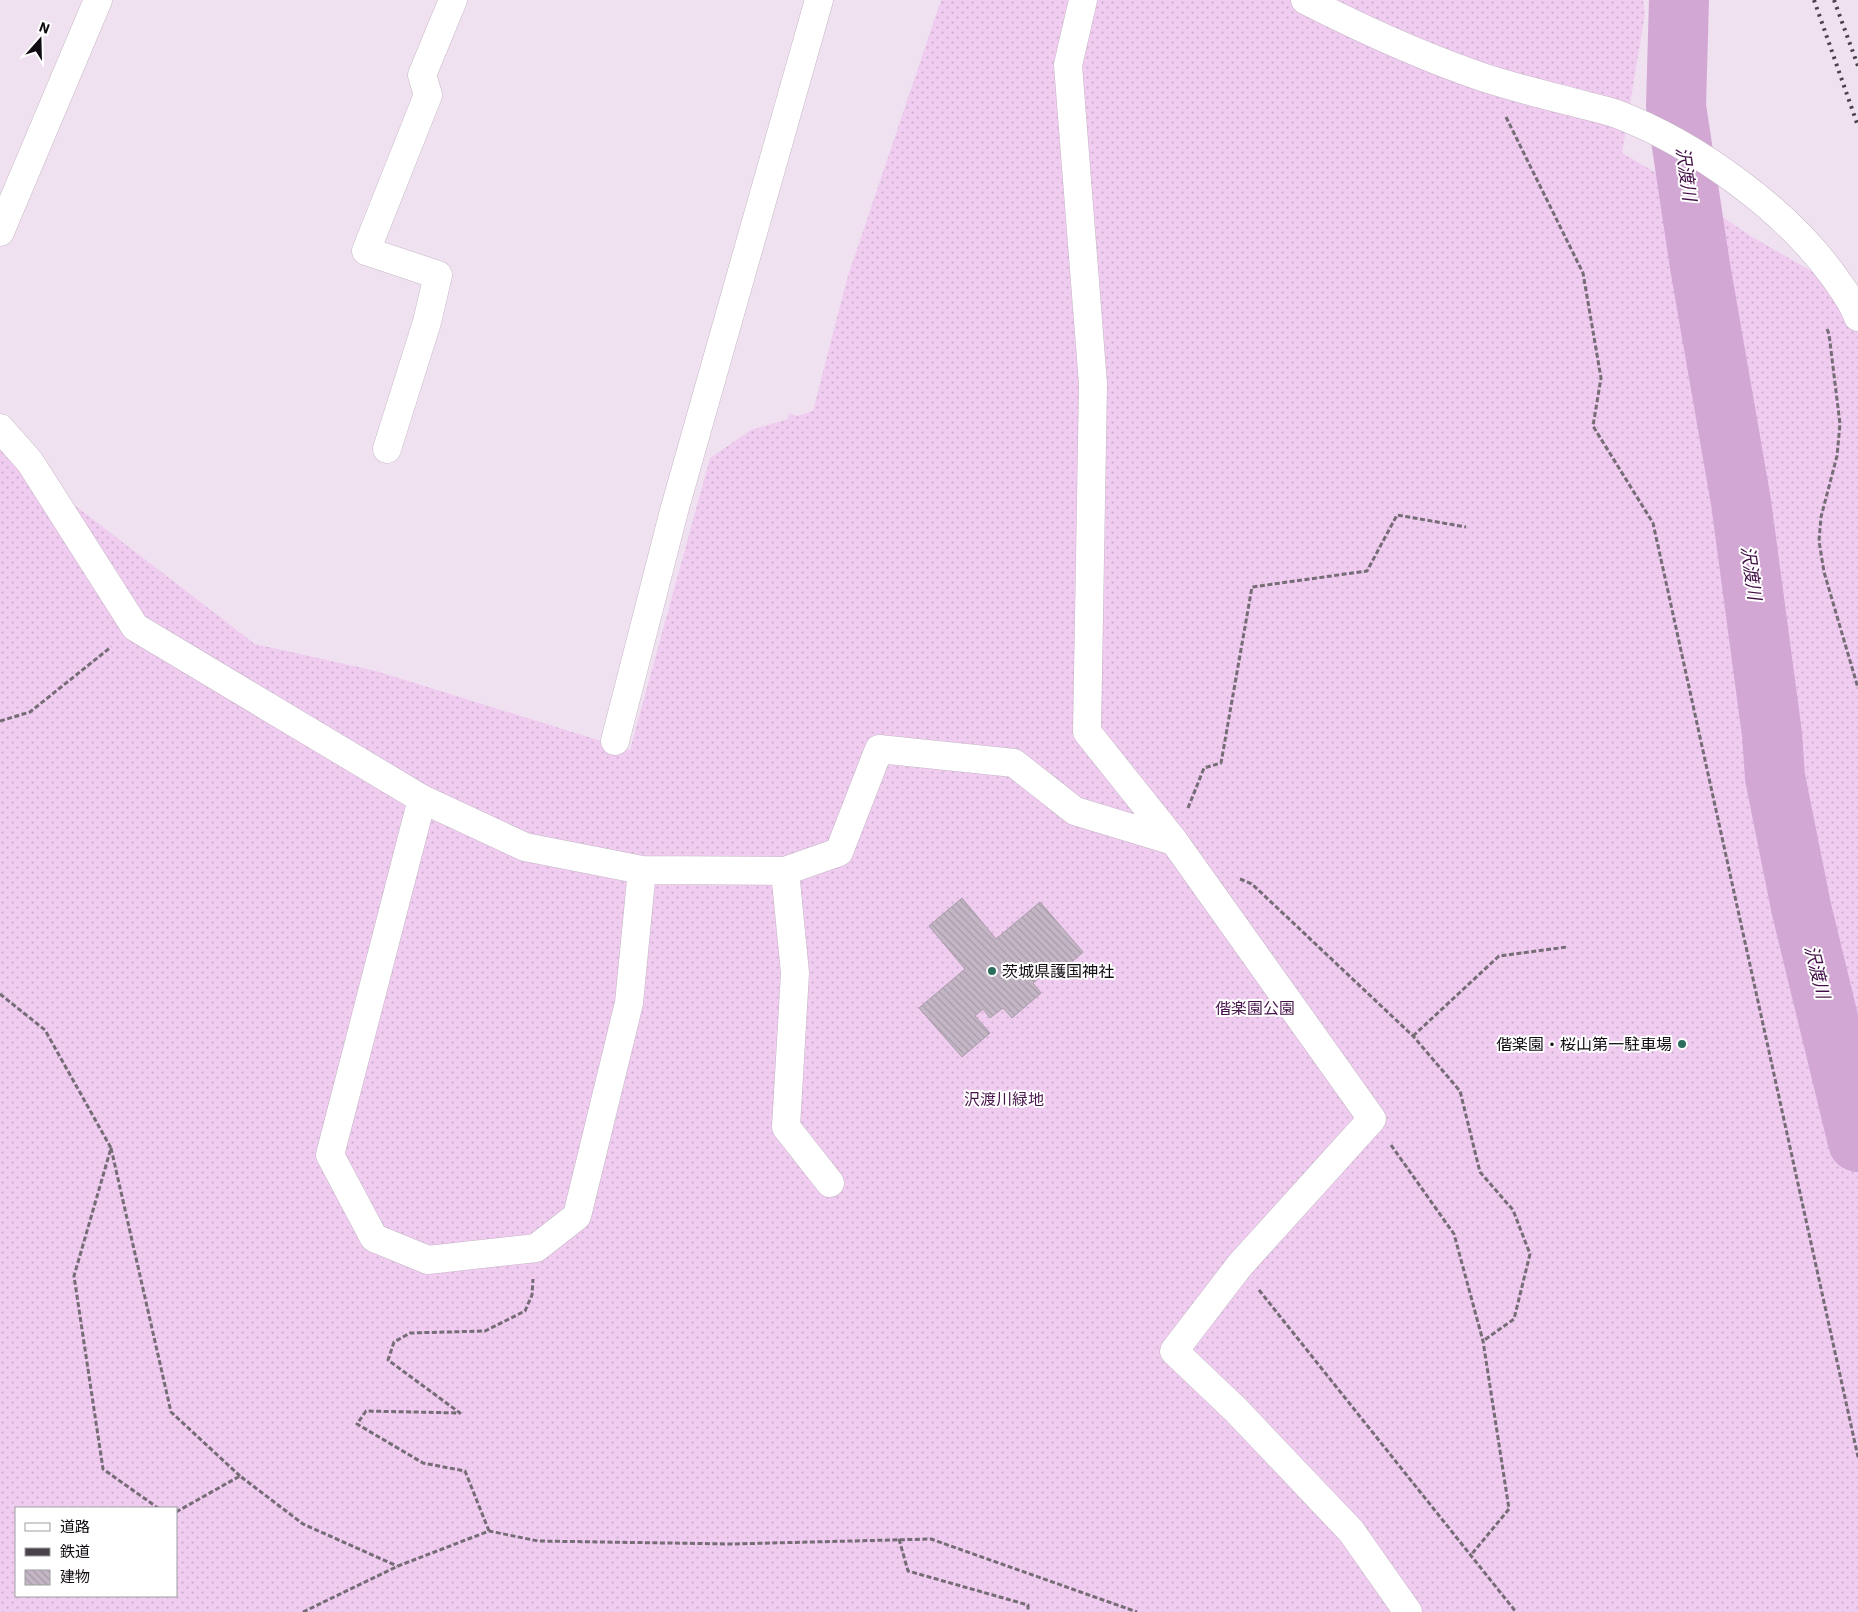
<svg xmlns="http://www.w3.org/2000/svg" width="1858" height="1612" font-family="'IBM Plex Sans','Noto Sans JP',sans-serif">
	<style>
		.grass { fill: url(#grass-dots); fill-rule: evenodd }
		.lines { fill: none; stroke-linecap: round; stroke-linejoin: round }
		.river { stroke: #d2a7d4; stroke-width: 60 }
		.building { fill: url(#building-back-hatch); stroke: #ab9dac }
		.minor-casing { stroke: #c6b7c6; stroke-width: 29 }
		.path { stroke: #756c75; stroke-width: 3; stroke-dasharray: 5 2.5; stroke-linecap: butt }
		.minor { stroke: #fff; stroke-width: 28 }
		.rail { stroke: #4a424a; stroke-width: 4; stroke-dasharray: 2.5 5; stroke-linecap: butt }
		.poi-dot { fill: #2c6e5e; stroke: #fff; stroke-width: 2 }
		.labels { text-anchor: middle; stroke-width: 4; stroke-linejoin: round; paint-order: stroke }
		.poi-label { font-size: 16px; fill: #110c11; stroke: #fff; text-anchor: start }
		.park-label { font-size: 16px; fill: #48154c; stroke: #fff }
		.water-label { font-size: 18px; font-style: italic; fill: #430f47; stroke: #fff }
	</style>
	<defs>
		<pattern id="grass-dots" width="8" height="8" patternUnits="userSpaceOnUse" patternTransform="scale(1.25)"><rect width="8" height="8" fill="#efccf0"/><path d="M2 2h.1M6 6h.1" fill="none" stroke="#ccaecd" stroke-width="1.8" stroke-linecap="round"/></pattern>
		<pattern id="building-back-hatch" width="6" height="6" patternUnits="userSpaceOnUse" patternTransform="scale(1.25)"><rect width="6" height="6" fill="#c4b6c5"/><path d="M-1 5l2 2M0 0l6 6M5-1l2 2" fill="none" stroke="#a79ba8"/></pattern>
	</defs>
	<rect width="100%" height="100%" fill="#f0e1f0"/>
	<!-- grass -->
	<path class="grass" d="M941,0H1643L1645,13L1622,153L1667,179L1749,235L1858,298V1612H0V448L255,644L376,671L630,750L710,458L751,430L788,419L789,413L797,416L813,411L847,279ZM16,1508H176V1596H16Z"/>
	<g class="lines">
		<!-- river -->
		<path class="river" d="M1679,0L1676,106L1700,266L1741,502L1772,734L1775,777L1801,907L1858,1142"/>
	</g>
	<!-- building -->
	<path class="building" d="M962,898L996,939L1040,902L1083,952L1056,976L1042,960L1035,966L1043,975L1033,983L1041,993L1012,1018L1003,1008L990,1018L983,1009L975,1016L990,1033L962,1057L919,1008L965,969L929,926Z"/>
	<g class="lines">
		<defs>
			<path id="minor" d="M1083,0L1068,65L1093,384L1087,732L1174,841L1372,1119L1240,1265L1174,1351L1236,1410L1351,1531L1408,1612
				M1305,0C1364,30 1423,57 1485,78C1516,88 1549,96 1580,104C1592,107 1605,110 1617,114C1695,144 1786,209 1835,278C1844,291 1853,302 1858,317
				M0,232L98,0
				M0,428L30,462L135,627L422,799L525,847L642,870L785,871L839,852L879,749L1014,763L1075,811L1174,841
				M387,449L427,322L438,275L366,251L428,95L422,75L453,0
				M615,741L674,511L819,0
				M422,799L330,1155L374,1238L428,1260L536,1248L577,1216L629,1003L642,870
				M785,871L795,973L786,1127L830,1183"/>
		</defs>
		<!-- minor casing -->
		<use href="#minor" class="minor-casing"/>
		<!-- path -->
		<path class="path" d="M1506,117L1583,273L1601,378L1593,426L1653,523L1858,1457
			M1827,329L1829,334L1840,424L1837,456L1821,517L1819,541L1824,572L1858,688
			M0,721L30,712L111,647
			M1188,808L1204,768L1221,763L1252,587L1367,571L1397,515L1466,527
			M1240,879L1252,884L1413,1036L1460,1091L1480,1172L1513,1210L1530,1254L1514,1319L1483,1341
			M0,994L45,1030L111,1148L74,1276L103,1469L158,1508
			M1413,1036L1499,956L1567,947
			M1391,1145L1454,1234L1483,1341L1509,1509L1471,1555
			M111,1148L171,1412L240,1476
			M1259,1290L1516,1612
			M176,1512L240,1476L303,1524L397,1566
			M489,1531L465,1471L423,1463L357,1424L366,1411L460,1413L388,1360L394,1342L410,1333L485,1331L525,1311L532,1295L533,1279
			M899,1539L908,1571L1028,1605V1612
			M303,1612L398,1566L489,1531L538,1541L732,1544L931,1539L1137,1612"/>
		<!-- minor -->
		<use href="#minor" class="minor"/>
		<!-- rail -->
		<path class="rail" d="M1814,0L1858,126
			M1834,0L1858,66"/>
	</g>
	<!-- markers -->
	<g class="poi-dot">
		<circle cx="992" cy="971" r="5"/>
		<circle cx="1682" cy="1044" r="5"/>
	</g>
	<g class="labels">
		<!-- poi labels -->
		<g class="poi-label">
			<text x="1002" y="977">茨城県護国神社</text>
			<text x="1672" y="1050" text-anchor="end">偕楽園・桜山第一駐車場</text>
		</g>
		<!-- park labels -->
		<g class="park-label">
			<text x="1255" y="1014">偕楽園公園</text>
			<text x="1004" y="1105">沢渡川緑地</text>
		</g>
		<!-- water labels -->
		<g class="water-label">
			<text transform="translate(1686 174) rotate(82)" y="6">沢渡川</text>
			<text transform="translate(1751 573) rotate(82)" y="6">沢渡川</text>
			<text transform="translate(1817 972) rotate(76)" y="6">沢渡川</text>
		</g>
	</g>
	<!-- legend -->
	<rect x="15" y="1507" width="162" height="90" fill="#ffffff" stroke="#a09ea0"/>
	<rect x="25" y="1523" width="25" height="8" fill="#ffffff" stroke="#a09ea0"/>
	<text x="60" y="1532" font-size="15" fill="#110c11">道路</text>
	<rect x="25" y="1548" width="25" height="8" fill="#4a424a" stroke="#a09ea0"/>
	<text x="60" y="1557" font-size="15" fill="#110c11">鉄道</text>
	<rect x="25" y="1570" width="25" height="15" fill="url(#building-back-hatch)" stroke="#a09ea0"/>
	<text x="60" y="1582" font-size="15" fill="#110c11">建物</text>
	<!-- north arrow -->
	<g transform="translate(40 40) rotate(20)" stroke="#ffffff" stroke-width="4" paint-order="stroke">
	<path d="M0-4L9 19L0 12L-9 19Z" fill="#110c11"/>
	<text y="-8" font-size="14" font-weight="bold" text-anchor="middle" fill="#110c11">N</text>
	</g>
</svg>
